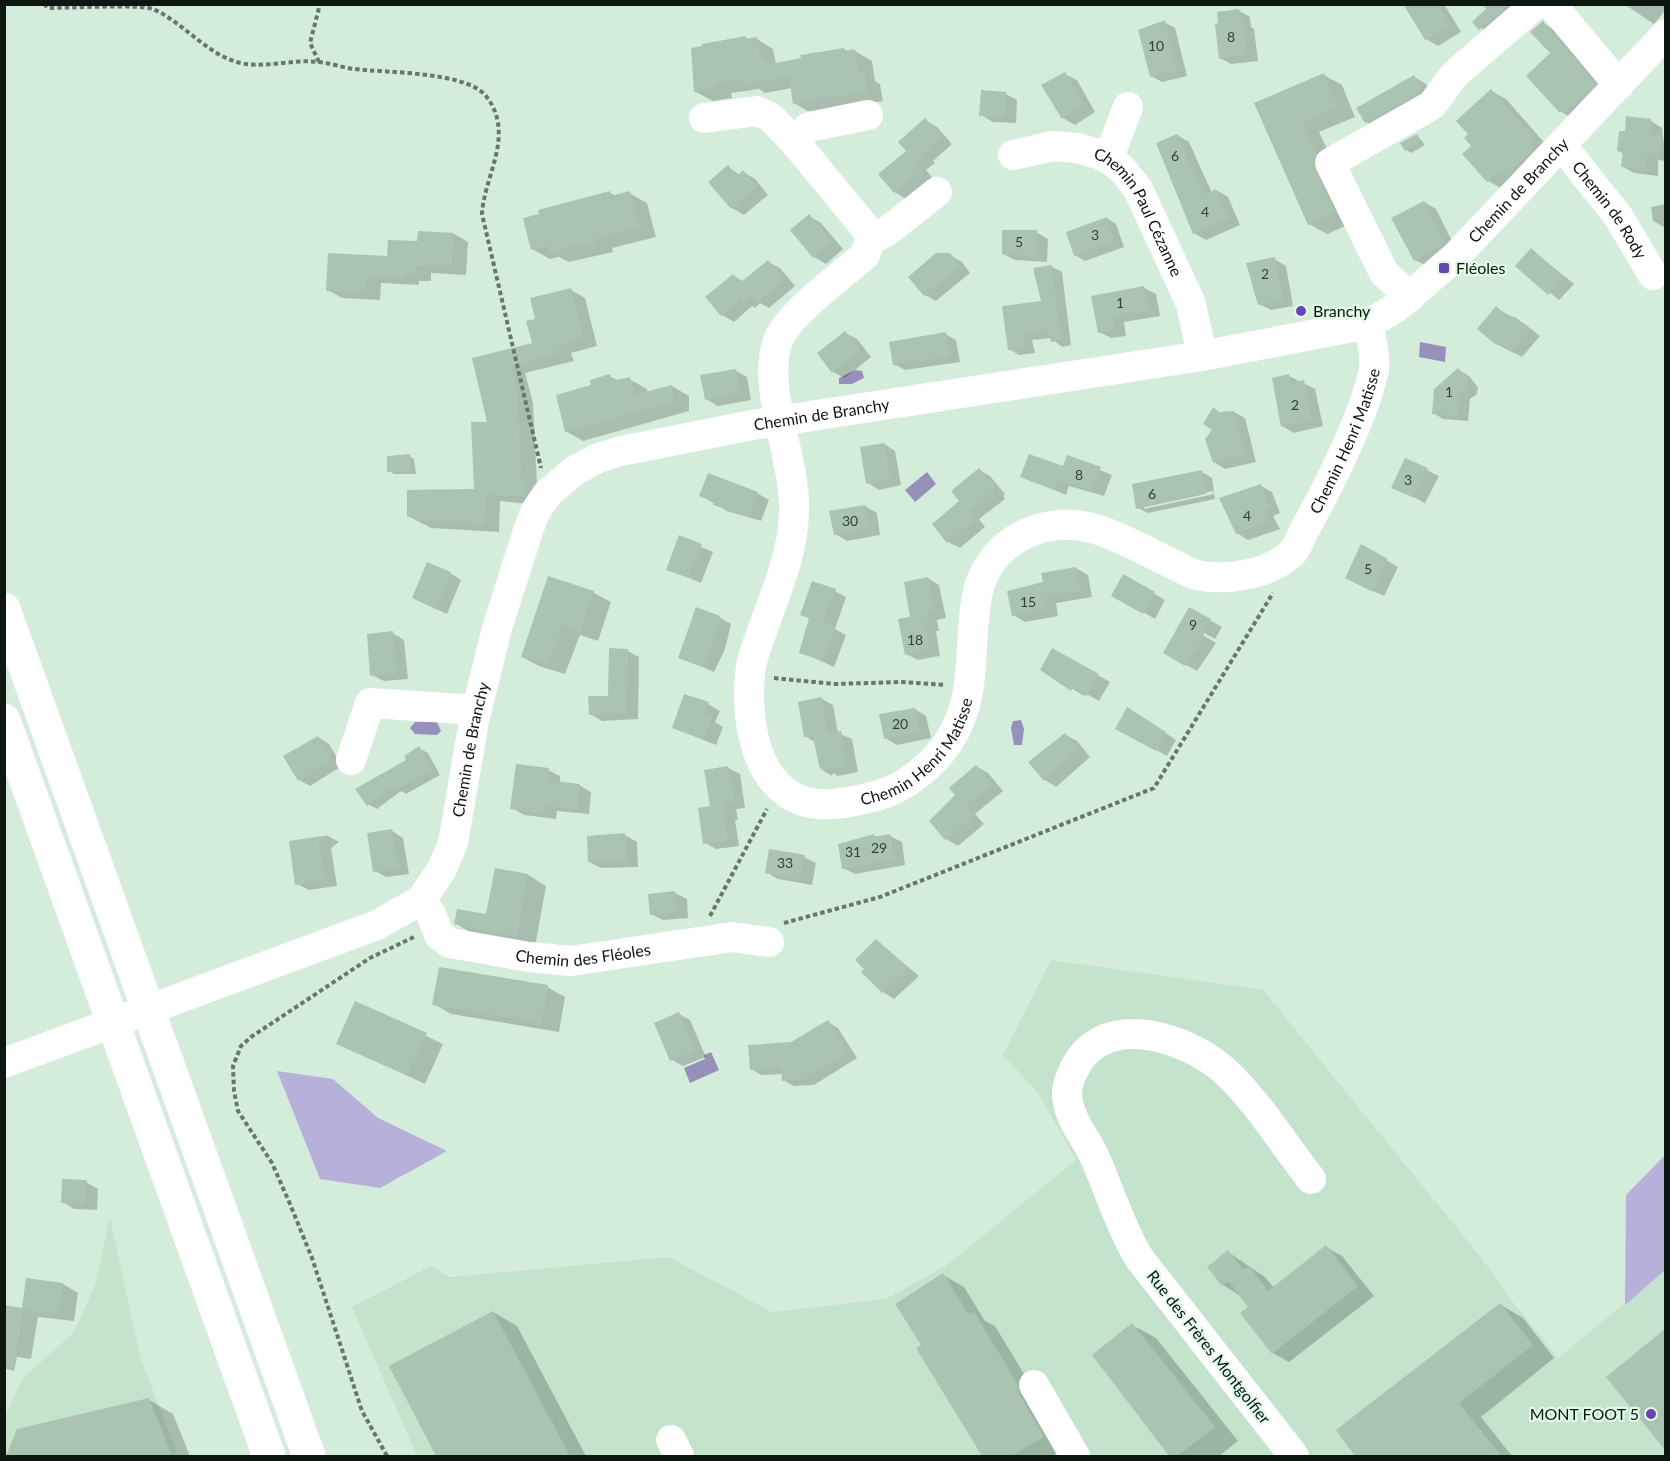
<svg xmlns="http://www.w3.org/2000/svg" width="1670" height="1461" font-family="Lato,sans-serif">
	<style>
		.built { fill: #c3e3cc }
		.forest { fill: #b7b0db }
		.water { fill: #9790ba }
		.shadow { fill: #0003; fill-rule: evenodd }
		.building { fill: #abc3b1 }
		.lines { fill: none; stroke-linecap: round; stroke-linejoin: round }
		.path { stroke: #67776c; stroke-width: 4; stroke-dasharray: 4.5 3; stroke-linecap: butt }
		.minor { stroke: #fff; stroke-width: 30 }
		.highway { stroke: #fff; stroke-width: 33 }
		.poi-dot { fill: #6742ba; stroke: #e1fbe8; stroke-width: 2 }
		.labels { text-anchor: middle; stroke-width: 4.5; stroke-linejoin: round; paint-order: stroke }
		.number-label { font-size: 14px; fill: #354138 }
		.street-label { font-size: 16px; fill: #0e1610; stroke: #e1fbe8 }
		.poi-label { font-size: 16px; fill: #0e1610; stroke: #e1fbe8; text-anchor: start }
	</style>
	<rect width="100%" height="100%" fill="#d4eddb"/>
	<!-- built -->
	<path class="built" d="M1051,960L1263,990L1483,1260L1512,1301L1558,1358L1665,1270V1456H417L352,1307L431,1266L450,1277L669,1257L772,1312L886,1299L947,1265L1076,1160L1039,1094L1003,1055Z
		M110,1217L140,1356L178,1456H5V1418L10,1405L23,1378L71,1335L79,1321L95,1285Z"/>
	<!-- forest -->
	<path class="forest" d="M277,1071L333,1079L378,1118L447,1151L380,1188L320,1179Z
		M1665,1155V1270L1625,1305L1626,1195Z"/>
	<!-- water -->
	<path class="water" d="M1420,342L1446,347L1445,362L1419,357Z
		M855,370L862,371L864,378L852,384H839V378Z
		M927,472L936,484L915,502L905,490Z
		M1021,720L1024,729L1022,745H1014L1011,728L1013,721Z
		M415,722H437L441,731L437,735L415,734L410,728Z
		M711,1052L719,1070L690,1083L684,1068L705,1059L704,1055Z"/>
	<!-- shadow -->
	<path class="shadow" d="M1417,4H1444L1461,32L1438,46L1426,39L1408,10Z
		M1482,4H1515L1492,36L1474,22L1487,10Z
		M1624,4H1666V9L1654,24Z
		M1239,11L1250,17L1251,27L1254,29L1258,61L1231,64L1220,58V25Z
		M1164,22L1175,28L1187,76L1162,82L1151,76Z
		M1543,23L1558,32L1609,93L1575,120L1560,111L1552,53Z
		M745,38L757,39L773,49L776,64L844,50L855,51L872,61L875,81L880,84L883,101L812,113L795,104L792,88L765,93L759,89L731,93L732,98L713,101L696,92Z
		M1065,74L1077,80L1095,112L1075,125L1063,118Z
		M1324,75L1342,85L1355,117L1319,132L1334,164L1352,223L1327,234L1309,224L1256,104Z
		M1414,77L1426,84L1433,96L1378,129L1366,122Z
		M1491,91L1506,99L1549,148L1503,189L1488,181L1470,134Z
		M1006,94L1017,100L1016,123L993,122L981,115Z
		M1628,118L1651,121L1662,128L1666,161L1658,160V176L1634,173L1622,166L1624,154L1619,151L1627,132Z
		M925,120L937,127L952,144L933,161L935,163L926,170L932,177L906,199L895,192L908,151Z
		M1177,135L1189,142L1212,193L1216,190L1228,197L1240,225L1206,240L1194,233Z
		M1417,135L1425,145L1411,153L1406,150Z
		M728,167L740,175L743,172L755,179L768,195L744,215L732,208L710,182Z
		M610,193L616,196L629,193L647,203L656,237L612,248L613,252L569,262L559,257L550,259L532,249Z
		M1424,202L1436,209L1456,249L1427,266L1415,260Z
		M1666,204V228L1653,221L1651,207Z
		M809,216L821,223L843,249L826,264L814,257Z
		M1107,218L1116,224L1124,247L1085,261L1075,255Z
		M1036,232L1048,239L1047,262L1015,260L1003,254Z
		M454,234L468,242L466,275L431,273V281H419V285L381,283L380,300L342,298L328,290L419,243Z
		M1532,250L1574,284L1559,300L1517,266Z
		M950,255L962,262L970,273L936,301L925,295Z
		M1274,259L1286,266L1293,306L1271,310L1259,304L1248,264Z
		M768,262L780,268L795,286L769,308L760,303L755,308L752,306L734,322L722,315L733,275L744,282Z
		M1052,267L1062,272L1071,345L1062,347L1051,338L1032,340L1035,353L1019,355L1009,349L1043,302Z
		M1144,288L1156,294L1160,316L1124,322L1126,336L1111,338L1099,332L1093,297Z
		M571,290L585,298L597,346L571,353L574,361L525,373L533,403L538,505L500,501L499,532L431,528L408,516L475,490L489,423L473,359L534,344L537,320Z
		M1496,308L1525,324L1540,336L1522,357L1496,344Z
		M845,333L857,339L871,357L845,378L833,372Z
		M945,334L956,340L960,362L905,370L894,364Z
		M1459,370L1469,376L1478,387L1477,394L1470,399L1468,421L1443,419L1433,413Z
		M736,371L747,377L751,400L718,406L706,399Z
		M609,376L619,381L629,379L647,389L648,393L672,386L689,396V411L583,441L566,431L593,386Z
		M1289,376L1315,389L1323,426L1294,433L1282,426Z
		M1234,412L1245,418L1256,462L1225,469L1214,462V429L1219,413Z
		M884,444L895,451L901,485L879,490L868,483Z
		M409,456L414,459L416,474H394L389,471Z
		M1068,457L1112,475L1104,496L1069,486L1066,495L1022,476L1064,468Z
		M1406,460L1439,476L1425,503L1393,487Z
		M979,470L990,476L1005,494L1003,496L1005,499L979,519L985,527L960,548L948,542L961,501Z
		M1202,472L1212,478L1215,499L1148,513L1138,508ZM1213,491L1214,494L1144,509V505Z
		M1261,486L1272,492L1280,513L1273,516L1280,529L1248,540L1237,533Z
		M757,493L769,500L761,521L727,511L701,496Z
		M865,506L877,513L880,535L847,541L835,534Z
		M679,537L713,552L701,583L668,569Z
		M1362,546L1398,567L1384,596L1358,584Z
		M1076,568L1088,575L1092,597L1056,603L1058,616L1025,622L1013,615L1044,583Z
		M450,573L461,580L447,614L425,604Z
		M1124,576L1165,600L1155,619L1113,595Z
		M549,578L594,593L611,602L598,641L580,635L565,674L539,666L522,657Z
		M928,578L939,585L946,618L937,620L939,631H936L940,656L918,660L906,654L912,619Z
		M835,591L846,597L835,629L846,635L834,667L801,652L810,619L802,614Z
		M1190,609L1222,627L1215,639L1197,629L1196,631L1216,643L1197,671L1165,653Z
		M719,617L731,624L725,649L714,672L680,657Z
		M392,633L404,640L408,679L384,681L372,675Z
		M1053,650L1110,682L1099,701L1085,693L1084,696L1042,670Z
		M628,651L639,657L638,719L602,721L590,714L609,698Z
		M822,699L833,705L838,733L852,739L858,772L838,776L833,773L832,776L822,770L816,743L805,736Z
		M708,704L720,711L715,722L723,727L716,745L674,728Z
		M915,709L926,716L931,738L897,745L885,738Z
		M1139,715L1176,740L1167,756L1117,728Z
		M1066,735L1077,741L1090,757L1056,787L1045,780Z
		M318,737L329,744L342,766L310,786L299,780Z
		M419,748L428,753L440,775L406,794L401,791L377,809L368,804Z
		M977,767L988,773L1003,791L975,814L984,824L958,846L946,839L931,821L957,795Z
		M728,768L740,774L745,808L736,809L738,820H735L739,846L716,849L705,843L712,807Z
		M548,770L560,776V783L579,785L591,792L589,814L557,811L556,819L524,815L512,808Z
		M392,831L403,838L409,874L386,877L375,871Z
		M625,835L637,842L638,867L601,868L589,862Z
		M328,836L339,842L331,848L337,886L309,890L297,884L290,842Z
		M874,836H890L902,842L905,865L855,874L843,868Z
		M804,857L816,863L812,885L778,879L766,872Z
		M496,870L528,875L546,886L535,947L473,934L455,923L488,916Z
		M675,893L687,899L688,918L663,920L651,914Z
		M877,941L919,976L894,999L883,992Z
		M547,987L565,997L559,1032L451,1014L434,1004Z
		M356,1003L443,1044L425,1084L338,1043Z
		M679,1014L690,1020L706,1057L683,1066L672,1060Z
		M828,1022L838,1028L857,1058L814,1085L794,1086L783,1080V1074L761,1075L751,1069Z
		M86,1182L98,1189L97,1210L74,1209L63,1202Z
		M1326,1247L1342,1256L1374,1296L1289,1362L1273,1353L1250,1307L1239,1295L1223,1285L1228,1252L1265,1277L1274,1288Z
		M943,1275L964,1287L985,1321L995,1326L1038,1397L1064,1449L1052,1456H984L918,1348L923,1346Z
		M27,1280L63,1284L78,1293L74,1321L38,1317L31,1359L17,1357L14,1371L4,1368V1307L24,1310Z
		M1501,1305L1523,1318L1554,1358L1481,1417L1512,1456H1357L1338,1431Z
		M493,1312L517,1326L586,1456H438L391,1367Z
		M1132,1325L1156,1338L1238,1441L1219,1456H1171L1094,1356Z
		M1666,1330V1448L1608,1377Z
		M149,1400L173,1414L190,1456H8L19,1430Z"/>
	<!-- building -->
	<path class="building" d="M1403,4H1437L1450,25L1425,40Z
		M1491,4H1509L1479,30L1472,22Z
		M1239,9L1241,21H1244L1247,55L1219,59L1215,24L1218,23L1217,12Z
		M1165,20L1177,70L1150,77L1138,30Z
		M1543,21L1595,84L1565,112H1559L1526,76L1550,53L1530,32Z
		M746,36V39L757,37L761,61L765,60L766,65L801,58L800,55L844,48L845,51L855,49L859,73L864,72L867,92L793,104L789,77L747,84L746,79L715,84L716,89L694,92L691,48L702,46V44Z
		M1065,72L1084,105L1062,119L1041,85Z
		M1324,73L1338,107L1302,122L1316,153L1313,162L1315,171L1335,213L1308,225L1254,103Z
		M1414,75L1422,89L1420,92L1365,123L1356,108Z
		M1491,89L1535,139L1530,144L1534,148L1506,177L1500,171L1487,182L1462,154L1471,146L1464,138L1468,134L1456,121Z
		M981,90L1006,92L1005,117L979,116Z
		M1626,116L1651,119L1649,134L1662,135L1660,156L1647,154L1646,170L1621,167L1623,152L1617,151L1619,131H1625Z
		M925,118L941,137L922,154L924,156L916,163L922,170L894,193L878,174L906,151L898,142Z
		M1177,134L1205,195L1216,189L1229,218L1193,234L1156,143Z
		M1417,134L1421,141L1405,151L1400,143Z
		M728,165L737,176L743,170L757,187L731,209L708,182Z
		M610,191L611,196L630,191L639,227L595,238L596,243L574,248L573,245L549,253L548,245L531,250L523,218L539,214L538,210Z
		M1424,201L1445,243L1414,261L1391,218Z
		M809,214L832,242L813,258L790,230Z
		M1107,217L1115,241L1074,256L1066,232Z
		M1002,230H1037L1036,256L1002,254Z
		M418,231L454,233L452,267L417,266V274L405,273V278L367,276L366,293L326,291L328,253L387,256L388,240L417,241Z
		M1531,248L1564,278L1548,295L1515,266Z
		M936,253H950L960,266L924,296L908,277Z
		M1275,257L1283,300L1258,305L1246,263Z
		M768,260L784,279L757,303L751,295L743,302L740,300L721,316L705,297L733,274L740,283Z
		M1052,265L1061,340L1051,342L1048,331L1023,335L1025,348L1008,350L1002,306L1041,301L1033,268Z
		M1144,286L1149,310L1113,316L1115,330L1098,333L1091,296Z
		M571,288L583,338L558,345L560,353L511,366L518,394L521,480L525,481L524,497L486,494L485,525L415,520V517H407V490L474,489L471,422H487L472,358L532,343L526,321L535,319L530,298Z
		M1496,306L1511,320L1514,316L1530,329L1511,352L1499,342L1496,345L1477,329Z
		M845,331L861,350L832,373L817,353Z
		M946,332L950,356L893,365L889,342Z
		M1458,368L1468,380L1467,388L1460,393L1458,416L1432,414L1434,389Z
		M736,369L741,394L705,400L700,375Z
		M610,374L612,381L630,377L634,395L672,385L673,402L565,432L556,395L591,385L590,380Z
		M1289,374L1291,383L1304,380L1312,420L1281,427L1272,378Z
		M1213,407L1219,412L1234,411L1246,456L1213,463L1205,439L1212,430L1203,424Z
		M884,443L891,479L866,484L860,447Z
		M410,454L411,472H387V456Z
		M1029,454L1063,466L1067,455L1101,467L1092,491L1057,481L1054,490L1020,477Z
		M1405,458L1428,468L1412,497L1391,488Z
		M979,468L995,487L992,489L994,491L969,512L975,520L947,543L932,524L959,501L951,491Z
		M1202,470L1206,494L1136,509L1132,484Z
		M708,473L758,492L749,516L713,505L714,502L699,496Z
		M1261,484L1270,507L1263,509L1270,522L1236,534L1219,498Z
		M865,505L870,529L834,535L829,511Z
		M679,535L702,544L689,578L666,570Z
		M1361,544L1388,559L1373,592L1345,578Z
		M427,562L451,572L436,609L412,598Z
		M1076,567L1081,591L1045,597L1048,610L1012,616L1007,591L1043,582L1041,573Z
		M1123,574L1155,592L1143,614L1111,596Z
		M548,576L594,591L581,632L563,626L548,665L521,657Z
		M928,577L935,612L926,614L928,625H925L930,650L905,655L898,619L910,617L904,582Z
		M812,581L836,589L823,623L835,627L823,661L799,653L809,618L800,615Z
		M696,607L720,616L714,642L702,667L678,658Z
		M1189,607L1211,619L1195,653L1193,652L1185,666L1163,653Z
		M393,631L397,673L370,676L367,634Z
		M609,648L628,649L626,713L589,715L588,696H608Z
		M1052,648L1099,674L1087,696L1073,688L1071,691L1040,670Z
		M684,694L709,702L704,716L712,719L704,740L672,728Z
		M822,697L828,733L841,731L847,766L825,770L823,758L820,771L813,736L804,737L798,702Z
		M1127,707L1166,732L1156,751L1115,729Z
		M915,708L920,732L884,739L879,714Z
		M1065,733L1079,749L1044,781L1028,762Z
		M318,736L332,760L298,781L283,756Z
		M419,746L433,770L396,790L394,786L367,806L355,789L406,760L404,756Z
		M516,764L549,768L548,780L580,784L577,809L545,806L544,814L510,809Z
		M976,765L993,784L965,807L973,817L945,840L929,821L955,795L949,788Z
		M728,766L735,802L725,803L727,814L724,815L728,840L703,844L698,808L710,806L704,770Z
		M392,829L398,867L373,872L367,833Z
		M625,833L627,861L588,862L587,836Z
		M874,834V837L890,834L894,859L842,869L838,844Z
		M329,835L319,841L326,880L295,885L289,841Z
		M769,849L805,855L800,880L765,873Z
		M495,868L528,874L517,937L454,924L457,909L486,914Z
		M675,891L677,912L650,915L648,894Z
		M876,939L909,968L882,993L861,972L864,969L855,960Z
		M439,967L548,985L541,1023L432,1005Z
		M355,1001L427,1033L408,1076L336,1044Z
		M679,1012L695,1051L670,1061L654,1023Z
		M828,1020L848,1052L803,1080L782,1081L781,1068L750,1070L748,1045L791,1042Z
		M62,1179L87,1180L85,1204L61,1203Z
		M1326,1245L1358,1286L1272,1354L1240,1313L1248,1307L1229,1281L1222,1286L1207,1267L1228,1250L1243,1270L1249,1266L1268,1291Z
		M943,1273L969,1315L974,1312L1017,1383L1019,1394L1044,1437L1011,1456H982L916,1348L921,1345L895,1304Z
		M26,1278L63,1283L59,1314L23,1310L14,1368L4,1367V1305L22,1308Z
		M1500,1303L1533,1345L1459,1403L1501,1456H1355L1336,1430Z
		M493,1311L570,1456H436L389,1366Z
		M1132,1323L1215,1427L1177,1456H1169L1092,1355Z
		M1665,1329V1450L1606,1377Z
		M149,1398L172,1456H6L17,1429Z"/>
	<g class="lines">
		<!-- path -->
		<path class="path" d="M44,4L48,8C66,8 142,4 153,9C185,23 210,59 246,64C270,67 295,59 319,62C331,63 343,68 355,69C386,73 465,71 486,96C516,134 484,176 482,214L541,468
			M319,62L310,43L320,4
			M774,678L835,684L901,682L946,685
			M710,916L767,809
			M784,923L880,897L1154,788L1273,593
			M387,1456L362,1411L312,1258L290,1204L272,1163L238,1111L234,1091L233,1066L241,1046L251,1037L370,958L414,937"/>
		<!-- minor -->
		<g class="minor">
			<path d="M1551,4L1619,85"/>
			<path d="M704,118L757,111L770,117L794,141L809,127L868,115"/>
			<path id="s1" d="M794,141L868,231L870,240L865,255C841,276 791,312 779,338C760,383 794,456 794,504C795,546 780,582 766,620C761,635 754,650 751,666C743,722 757,810 832,804C847,803 865,799 879,795C901,789 919,775 934,760C982,709 966,657 977,596C987,542 1042,515 1092,528C1122,536 1166,562 1196,575C1225,581 1269,575 1292,553C1297,548 1301,536 1305,529C1328,487 1362,420 1373,374C1377,358 1371,339 1368,324"/>
			<path id="s2" d="M1562,146L1618,216L1653,275"/>
			<path id="s3" d="M1013,155L1053,146L1078,148L1105,156L1122,169L1138,189L1191,304L1202,356"/>
			<path d="M1108,159L1128,107"/>
			<path d="M870,240L886,232L937,192"/>
			<path d="M1410,297L1384,273L1330,163L1432,105L1455,74L1536,4"/>
			<path d="M351,760L370,703L477,710"/>
			<path id="s4" d="M421,900L431,914L439,935L450,943L529,957L571,961L732,937L769,942"/>
			<path id="s5" d="M4,1063L377,925L421,900L442,869L453,843L474,721L497,628L528,531L535,512L547,494L574,471L598,458L621,451L752,425L1202,356L1368,324L1397,307L1456,256L1666,34"/>
			<path d="M1034,1385L1075,1456"/>
			<path d="M671,1440L679,1456"/>
			<path d="M1294,1456L1139,1258C1120,1226 1110,1192 1095,1158C1086,1137 1070,1122 1067,1097C1066,1084 1073,1070 1080,1059C1113,1014 1183,1038 1219,1066C1252,1093 1284,1145 1311,1179"/>
		</g>
		<!-- highway -->
		<path class="highway" d="M4,609L309,1456
			M4,720L269,1456"/>
	</g>
	<!-- markers -->
	<g class="poi-dot">
		<rect x="1438" y="262" width="12" height="12" rx="3"/>
		<circle cx="1301" cy="311" r="6"/>
		<circle cx="1651" cy="1414" r="6"/>
	</g>
	<g class="labels">
		<!-- number labels -->
		<g class="number-label">
			<text x="1231" y="42">8</text>
			<text x="1156" y="51">10</text>
			<text x="1175" y="161">6</text>
			<text x="1205" y="217">4</text>
			<text x="1095" y="240">3</text>
			<text x="1019" y="247">5</text>
			<text x="1265" y="279">2</text>
			<text x="1120" y="308">1</text>
			<text x="1449" y="397">1</text>
			<text x="1295" y="410">2</text>
			<text x="1079" y="480">8</text>
			<text x="1408" y="485">3</text>
			<text x="1152" y="499">6</text>
			<text x="1247" y="521">4</text>
			<text x="850" y="526">30</text>
			<text x="1368" y="574">5</text>
			<text x="1028" y="607">15</text>
			<text x="1193" y="630">9</text>
			<text x="915" y="645">18</text>
			<text x="900" y="729">20</text>
			<text x="879" y="853">29</text>
			<text x="853" y="857">31</text>
			<text x="785" y="868">33</text>
		</g>
		<!-- street labels -->
		<g class="street-label">
			<text dy="6" stroke="none"><textPath href="#s5" startOffset="1924">Chemin de Branchy</textPath></text>
			<text dy="6" stroke="none"><textPath href="#s2" startOffset="80">Chemin de Rody</textPath></text>
			<text dy="6" stroke="none"><textPath href="#s3" startOffset="160">Chemin Paul Cézanne</textPath></text>
			<text dy="6" stroke="none"><textPath href="#s5" startOffset="1168">Chemin de Branchy</textPath></text>
			<text dy="6" stroke="none"><textPath href="#s1" startOffset="1562">Chemin Henri Matisse</textPath></text>
			<text dy="6" stroke="none"><textPath href="#s1" startOffset="891">Chemin Henri Matisse</textPath></text>
			<text dy="6" stroke="none"><textPath href="#s5" startOffset="609">Chemin de Branchy</textPath></text>
			<text dy="6" stroke="none"><textPath href="#s4" startOffset="188">Chemin des Fléoles</textPath></text>
			<text transform="translate(1209 1347) rotate(52)" y="6">Rue des Frères Montgolfier</text>
		</g>
		<!-- poi labels -->
		<g class="poi-label">
			<text x="1456" y="274">Fléoles</text>
			<text x="1313" y="317">Branchy</text>
			<text x="1639" y="1420" text-anchor="end">MONT FOOT 5</text>
		</g>
	</g>
	<!-- border -->
	<rect width="1670" height="1461" fill="none" stroke="#0e1610" stroke-width="12"/>
</svg>
